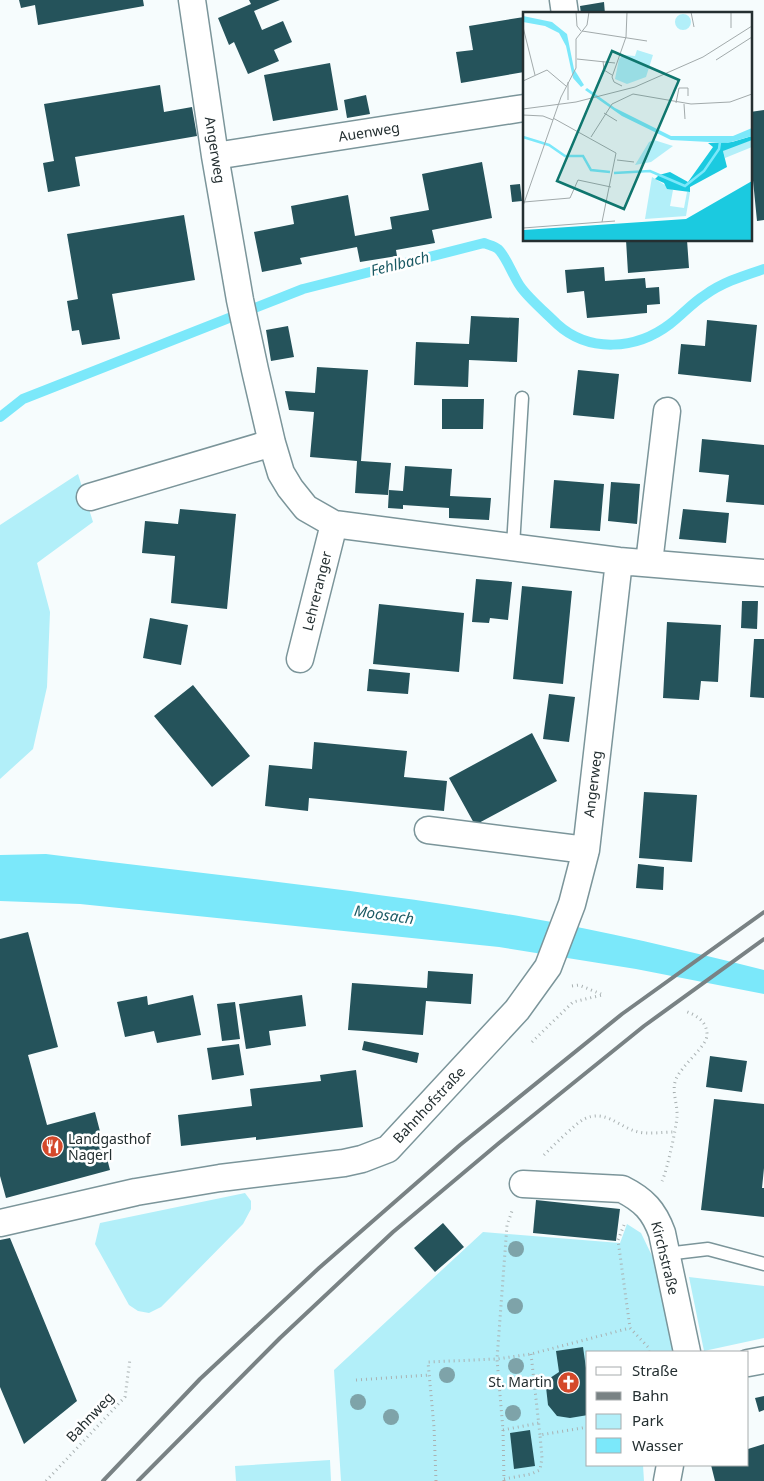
<svg xmlns="http://www.w3.org/2000/svg" width="764" height="1481" font-family="'Noto Sans',sans-serif">
	<style>
		.green { fill: #b2eff9 }
		.water { fill: #7be8fa }
		.lines { fill: none; stroke-linecap: round; stroke-linejoin: round }
		.stream { stroke: #7be8fa; stroke-width: 10 }
		.building { fill: #25535b }
		.service-casing { stroke: #7b959a; stroke-width: 15 }
		.minor-casing { stroke: #7b959a; stroke-width: 29 }
		.path { stroke: #a9b1b2; stroke-width: 3; stroke-dasharray: 1 4; stroke-linecap: butt }
		.service { stroke: #fff; stroke-width: 12 }
		.minor { stroke: #fff; stroke-width: 26 }
		.rail { stroke: #798284; stroke-width: 4 }
		.tree { fill: #7ea3a9 }
		.labels { text-anchor: middle; stroke-width: 5; stroke-linejoin: round; paint-order: stroke }
		.street-label { font-size: 14px; fill: #242f31; stroke: #fff }
		.poi-label { font-size: 14px; fill: #242f31; stroke: #fff; text-anchor: start }
		.water-label { font-size: 15px; font-style: italic; fill: #1a5963; stroke: #fff }
		.inset-river { fill: none; stroke: #7be8fa; stroke-width: 2.5 }
		.inset-road { fill: none; stroke: #a2aaab; stroke-width: 1 }
		.view { fill: #0f766e; fill-opacity: 0.15; stroke: #0f766e; stroke-width: 2.5 }
		.inset-edge { fill: none; stroke: #242f31; stroke-width: 2.5 }
	</style>
	<rect width="100%" height="100%" fill="#f6fcfd"/>
	<!-- green -->
	<path class="green" d="M78,474L93,522L37,563L50,612L47,687L33,749L0,779V525Z
		M245,1193L251,1201V1209L243,1224L175,1293L161,1307L149,1313L138,1311L129,1305L95,1244L100,1223Z
		M627,1224L641,1233L656,1264L670,1308L673,1352H588V1465H643L644,1481H341L334,1370L483,1232L620,1243Z
		M689,1277L764,1286V1338L704,1351Z
		M330,1460L331,1481H236L235,1466Z"/>
	<!-- water -->
	<path class="water" d="M46,854C205,874 366,890 524,917C605,931 684,950 764,970V994L636,969L499,947L80,904L0,901V855Z"/>
	<g class="lines">
		<!-- stream -->
		<path class="stream" d="M0,417L23,399L303,289L484,243C489,245 495,246 498,249C506,256 513,276 520,286C528,298 546,313 557,324C589,353 636,350 670,324C682,315 692,303 705,295C723,282 743,276 764,269"/>
	</g>
	<!-- building -->
	<path class="building" d="M19,0H143L144,6L38,25L35,5L21,8Z
		M249,0H280L254,11L262,30L283,21L292,42L274,50L279,61L248,74L234,42L229,45L218,18L251,4Z
		M604,2L605,14H581L580,6Z
		M524,17V72L461,83L456,52L473,50L469,26Z
		M330,63L338,110L273,121L264,75Z
		M160,85L164,112L192,107L197,136L75,157L80,186L48,192L43,163L54,161L44,104Z
		M366,95L370,114L347,118L344,100Z
		M764,110V220L757,221L750,150V112Z
		M482,162L492,218L432,230L435,243L396,250L397,256L360,262L357,247L300,258L302,264L262,272L254,232L294,224L291,206L348,195L355,236L392,229L390,217L429,210L422,174Z
		M520,184L522,201L512,202L510,185Z
		M184,215L195,280L112,294L120,339L82,345L79,330L72,331L67,301L78,299L67,234Z
		M626,240H687L689,268L628,273Z
		M604,267L605,281L645,278L646,288L659,287L660,304L647,305V313L587,318L584,291L567,293L565,270Z
		M471,316L519,318L517,362L469,360L468,387L414,385L416,342L469,344Z
		M707,320L757,325L751,382L678,374L681,344L705,346Z
		M288,326L294,357L271,361L266,330Z
		M317,367L368,370L361,461L391,463L388,495L355,493L357,461L310,457L314,412L289,410L285,391L315,393Z
		M578,370L619,374L614,419L573,415Z
		M442,399H484L483,429H442Z
		M702,439L764,445V505L726,502L729,475L699,472Z
		M405,466L452,469L450,496L491,498L489,520L449,518V508L403,505V509L388,508L389,490L403,491Z
		M554,480L604,484L600,531L550,528Z
		M611,482L640,484L637,524L608,521Z
		M180,509L236,514L227,609L171,603L175,556L142,553L145,521L178,524Z
		M683,509L729,513L726,543L679,539Z
		M476,579L512,582L508,620L490,618L489,623L472,622Z
		M522,586L572,591L563,684L513,679Z
		M742,601H758L757,629L741,628Z
		M379,604L464,613L459,672L373,664Z
		M150,618L188,625L181,665L143,658Z
		M667,622L721,625L718,682L701,681L699,700L663,698Z
		M754,639H764V698L750,697Z
		M369,669L410,673L408,694L367,691Z
		M193,685L250,756L212,787L154,716Z
		M549,694L575,697L569,742L543,739Z
		M532,733L557,781L475,825L449,778Z
		M314,742L407,751L404,777L447,781L444,811L309,798L308,811L265,806L269,765L312,769Z
		M644,792L697,795L692,862L639,858Z
		M638,864L664,867L663,890L636,888Z
		M28,932L58,1047L28,1055L47,1125L95,1112L110,1170L6,1198L0,1176V939Z
		M428,971L473,974L471,1004L426,1001L423,1035L348,1030L352,983L427,988Z
		M193,995L201,1035L157,1043L154,1031L125,1037L117,1002L147,996L148,1005Z
		M302,995L306,1026L269,1031L271,1045L246,1049L239,1004Z
		M235,1002L240,1039L222,1041L217,1004Z
		M364,1041L419,1053L417,1063L362,1050Z
		M239,1044L244,1075L212,1080L207,1048Z
		M710,1056L747,1061L742,1092L706,1087Z
		M356,1070L363,1127L256,1140V1137L181,1146L178,1115L252,1106L250,1089L321,1081L320,1075Z
		M714,1099L764,1104V1168L762,1188H764V1217L701,1210Z
		M536,1200L620,1209L616,1241L533,1233Z
		M443,1223L464,1247L435,1272L414,1248Z
		M10,1238L77,1401L24,1444L0,1387V1240Z
		M583,1347L586,1368L588,1367V1415L570,1418L557,1416L548,1405L546,1387L550,1378L559,1372L556,1351Z
		M764,1396V1410L759,1412L755,1398Z
		M530,1430L535,1466L514,1469L510,1433Z
		M764,1444V1481H715L711,1465H748V1449Z"/>
	<g class="lines">
		<defs>
			<path id="service" d="M513,546L522,398
				M666,1254L708,1249L764,1264"/>
			<path id="minor" d="M192,0L215,156L240,300L255,370L272,443L281,473L290,488L306,508L334,524L619,561L764,573
				M563,0L565,14
				M215,156L524,108
				M90,497L272,443
				M649,563L667,411
				M300,659L334,524
				M428,830L586,850
				M523,1184L622,1189C644,1200 654,1211 662,1233L687,1352
				M0,1223L136,1192L220,1178L344,1163L362,1159L388,1149L517,1010L548,967L572,904L586,850L619,561
				M748,1363L764,1360
				M667,1481L670,1465"/>
		</defs>
		<!-- service casing -->
		<use href="#service" class="service-casing"/>
		<!-- minor casing -->
		<use href="#minor" class="minor-casing"/>
		<!-- path -->
		<path class="path" d="M572,986L579,985L601,994
			M532,1042L573,1002L602,995
			M544,1155C553,1146 575,1124 584,1119C605,1109 618,1126 635,1131C646,1135 662,1132 673,1132
			M662,1181C667,1171 676,1129 677,1117C678,1104 671,1091 676,1079C682,1065 707,1046 707,1035C707,1021 696,1015 685,1011
			M624,1225L618,1240L630,1328L648,1347L649,1352
			M531,1354L540,1435
			M356,1380L429,1375
			M503,1430L539,1423
			M504,1479L531,1474L540,1470L542,1458L540,1435L588,1427
			M46,1481L125,1397L130,1359
			M436,1481L434,1427L428,1362L497,1359L531,1354L630,1328
			M504,1481L503,1430L497,1359L507,1225L512,1211"/>
		<!-- service -->
		<use href="#service" class="service"/>
		<!-- minor -->
		<use href="#minor" class="minor"/>
		<!-- rail -->
		<path class="rail" d="M103,1481L200,1379L319,1268L460,1145L622,1014L764,912
			M138,1481L280,1338L393,1232L499,1143L644,1026L764,939"/>
	</g>
	<!-- trees -->
	<g class="tree">
		<circle cx="516" cy="1249" r="8"/>
		<circle cx="515" cy="1306" r="8"/>
		<circle cx="516" cy="1366" r="8"/>
		<circle cx="447" cy="1375" r="8"/>
		<circle cx="358" cy="1402" r="8"/>
		<circle cx="513" cy="1413" r="8"/>
		<circle cx="391" cy="1417" r="8"/>
	</g>
	<!-- icons -->
	<defs>
		<symbol id="restaurant-disc" viewBox="-11 -11 22 22"><circle r="9.5" fill="#d4492b" stroke="#fff"/><path d="M-5-6h1v4h1v-4h1v4h1v-4h1v5L-1.5 .5V6h-2V.5L-5-1ZM5-6V6H3V1.5H1.5Q1.5-4 5-6Z" fill="#fff"/></symbol>
		<symbol id="church-disc" viewBox="-11 -11 22 22"><circle r="9.5" fill="#d4492b" stroke="#fff"/><path d="M-1.2-6h2.4v3.5h3.3v2.4h-3.3V6h-2.4V-.1h-3.3v-2.4h3.3Z" fill="#fff"/></symbol>
	</defs>
	<g fill-rule="evenodd">
		<use href="#restaurant-disc" x="40" y="1134" width="25" height="25"/>
		<use href="#church-disc" x="556" y="1370" width="25" height="25"/>
	</g>
	<g class="labels">
		<!-- street labels -->
		<g class="street-label">
			<text transform="translate(369 132) rotate(-9)" y="5">Auenweg</text>
			<text transform="translate(215 150) rotate(81)" y="5">Angerweg</text>
			<text transform="translate(317 591) rotate(-76)" y="5">Lehreranger</text>
			<text transform="translate(593 784) rotate(-83)" y="5">Angerweg</text>
			<text transform="translate(429 1105) rotate(-47)" y="5">Bahnhofstraße</text>
			<text transform="translate(665 1258) rotate(76)" y="5">Kirchstraße</text>
			<text transform="translate(90 1417) rotate(-47)" y="5">Bahnweg</text>
		</g>
		<!-- poi labels -->
		<g class="poi-label">
			<text x="68" y="1144">Landgasthof<tspan x="68" dy="16">Nagerl</tspan></text>
			<text x="552" y="1387" text-anchor="end">St. Martin</text>
		</g>
		<!-- water labels -->
		<g class="water-label">
			<text transform="translate(400 264) rotate(-14)" y="5">Fehlbach</text>
			<text transform="translate(384 915) rotate(8)" y="5">Moosach</text>
		</g>
	</g>
	<!-- overview -->
	<g transform="translate(523 12)">
		<rect width="229" height="229" fill="#f6fcfd"/>
		<path d="M152 10a8 8 0 1 1 16 0a8 8 0 1 1-16 0ZM114,38L130,43L123,65L104,72L92,67L96,47L100,43L112,44ZM131,128L150,134L128,150L112,153L126,130ZM229,128V135L202,146L200,139L207,134ZM129,165L150,178L147,194L161,196L164,180H167L163,204L122,207Z" fill="#b2eff9"/>
		<path d="M229,124V128L200,139L204,155L167,175V180L144,177L141,171L132,167L136,163L147,160L165,170L190,135L185,131L209,130ZM229,169V229H1V218L163,207Z" fill="#1bcae0"/>
		<path d="M0,4L29,10L44,22L51,57L61,73L58,75L50,66L43,34L36,21L22,14L0,10ZM64,76L92,96L148,124H210L229,116V124L205,131L148,128L99,104L62,78Z" fill="#7be8fa"/>
		<path class="inset-river" d="M0,125L26,133L42,144H60L68,158L87,160M91,161L127,159L162,174L181,159L196,137L197,130"/>
		<path class="inset-road" d="M53,0L54,14L58,19M168,0L171,15M208,0V16M0,15L12,63M59,19L124,29M54,47L92,51M193,48L229,25M80,49L81,58L89,63M0,69L24,58L43,74M45,70V88M99,74L91,70L89,65L103,25L104,0M153,91L156,76H165V84M161,92L162,107M0,97L53,90L112,75L180,45L229,14M81,101L94,109M0,103L20,104L30,108M30,106L93,141L79,210M68,125L89,92L110,82L168,92L207,90L229,82M94,148L111,150M1,190L47,186L55,168L88,175M0,194L38,85L53,56V27L64,13L66,0M0,216L92,209"/>
		<path class="view" d="M89,39L156,68L101,197L34,169Z"/>
		<rect width="229" height="229" class="inset-edge"/>
	</g>
	<!-- legend -->
	<rect x="586" y="1351" width="162" height="115" fill="#ffffff" stroke="#a7acad"/>
	<rect x="596" y="1367" width="25" height="8" fill="#ffffff" stroke="#a7acad"/>
	<text x="632" y="1376" font-size="15" fill="#242f31">Straße</text>
	<rect x="596" y="1392" width="25" height="8" fill="#798284" stroke="#a7acad"/>
	<text x="632" y="1401" font-size="15" fill="#242f31">Bahn</text>
	<rect x="596" y="1414" width="25" height="15" fill="#b2eff9" stroke="#a7acad"/>
	<text x="632" y="1426" font-size="15" fill="#242f31">Park</text>
	<rect x="596" y="1438" width="25" height="15" fill="#7be8fa" stroke="#a7acad"/>
	<text x="632" y="1451" font-size="15" fill="#242f31">Wasser</text>
</svg>
